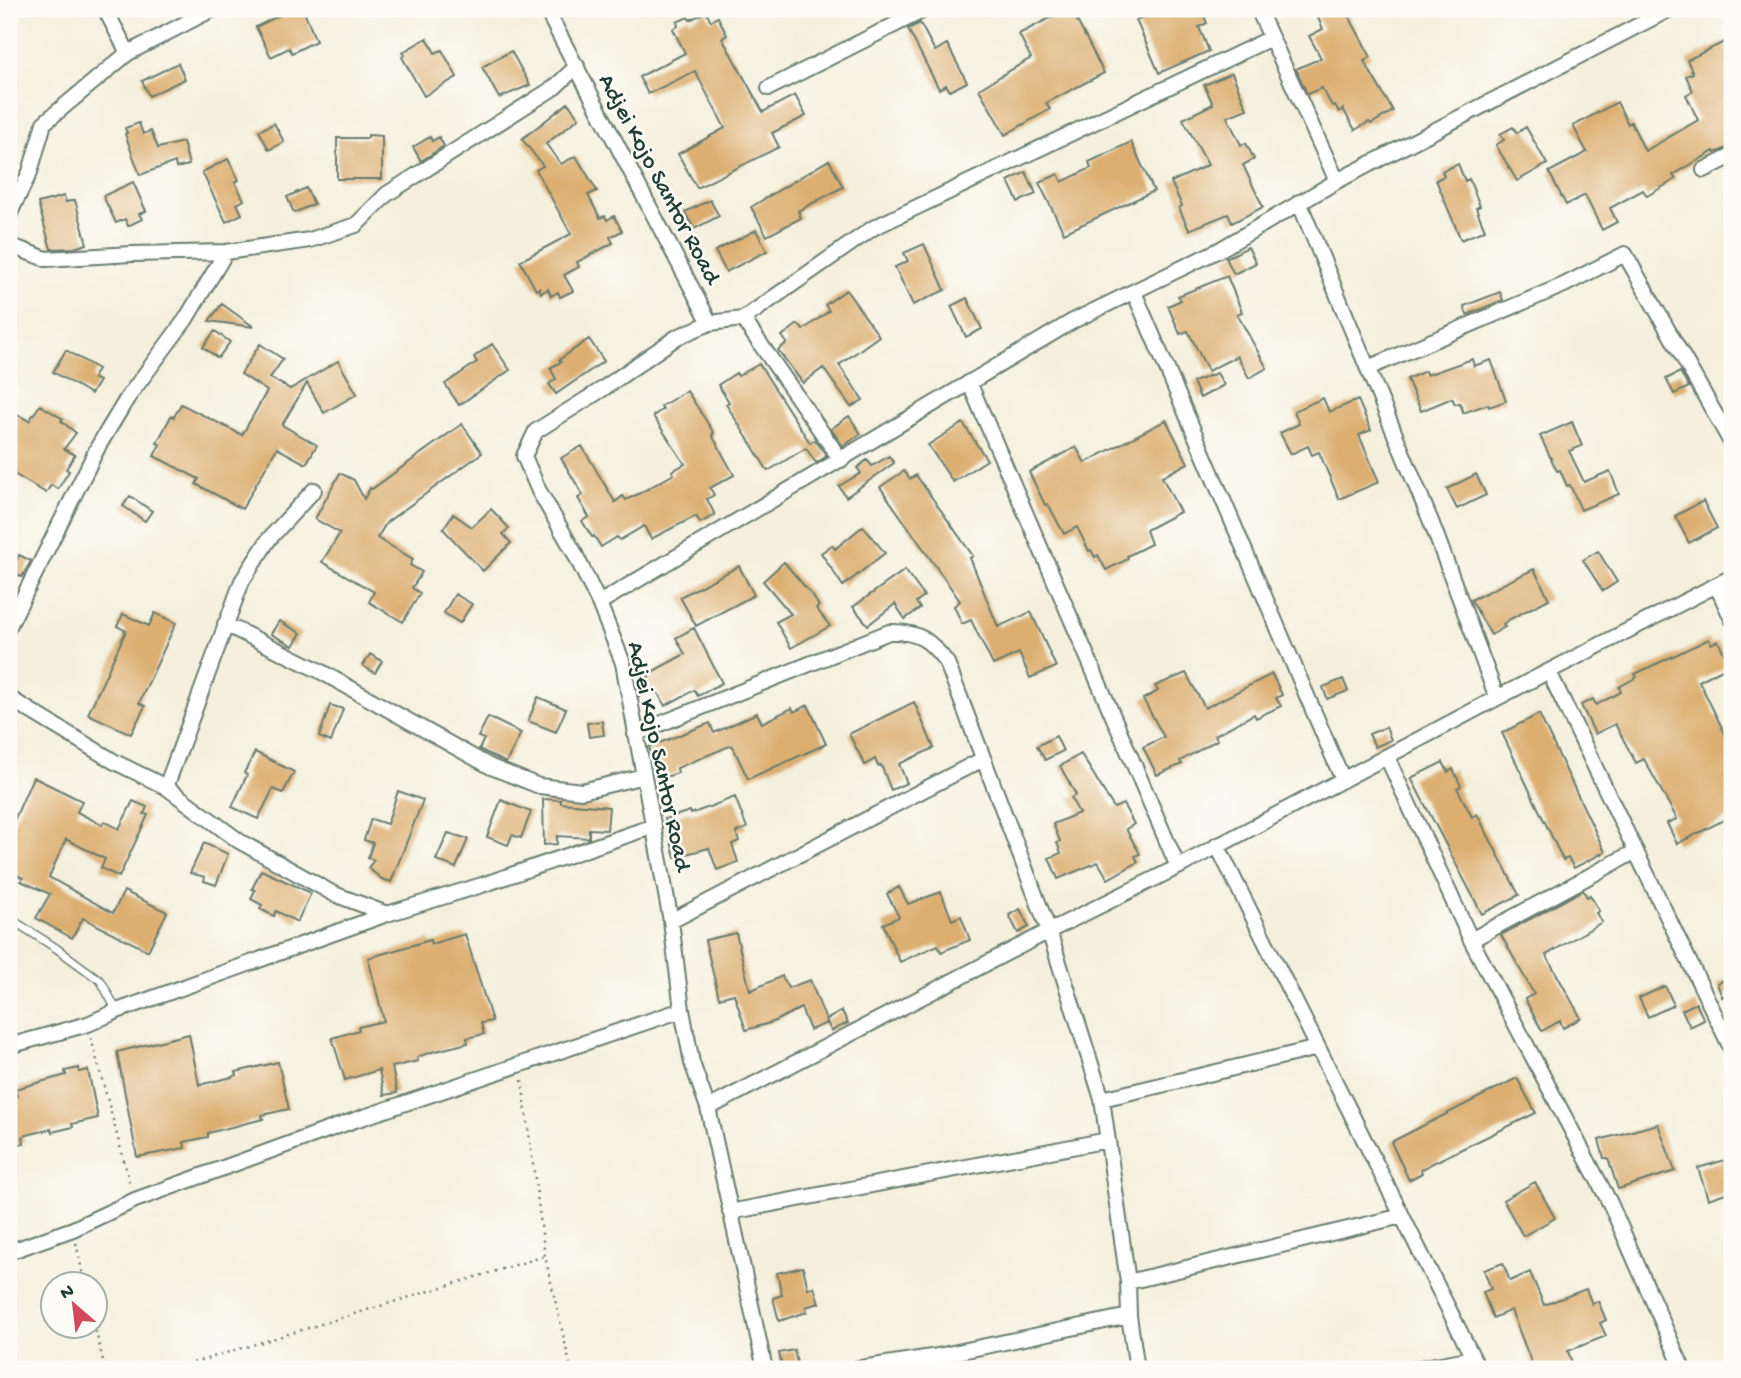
<svg xmlns="http://www.w3.org/2000/svg" width="1741" height="1378" font-family="'Gochi Hand',sans-serif">
	<style>
		.building { fill: #dcaf71 }
		.lines { fill: none; stroke-linecap: round; stroke-linejoin: round }
		.lane-casing { stroke: #6a7c6f; stroke-width: 10 }
		.street-casing { stroke: #6a7c6f; stroke-width: 18 }
		.path { stroke: #6a7c6f; stroke-width: 2.5; stroke-dasharray: 2 5; stroke-linecap: butt }
		.lane { stroke: #fff; stroke-width: 7 }
		.street { stroke: #fff; stroke-width: 14 }
		.labels { text-anchor: middle; stroke-width: 5; stroke-linejoin: round; paint-order: stroke }
		.street-label { font-size: 24px; fill: #1f3d34; stroke: #fdfcf7 }
	</style>
	<rect width="100%" height="100%" fill="#fdfcf7"/>
	<filter id="ink" filterUnits="userSpaceOnUse"><feTurbulence type="fractalNoise" baseFrequency=".0143" numOctaves="2"/><feDisplacementMap in="SourceGraphic" scale="14" xChannelSelector="R" yChannelSelector="G"/><feConvolveMatrix kernelMatrix="1 2 1 2 8 2 1 2 1" color-interpolation-filters="sRGB"/></filter>
	<filter id="wash" filterUnits="userSpaceOnUse"><feTurbulence type="fractalNoise" baseFrequency=".00686" numOctaves="4" result="noise"/><feDisplacementMap in="SourceGraphic" scale="28" xChannelSelector="R" yChannelSelector="G"/><feGaussianBlur stdDeviation="1.57" result="paint"/><feColorMatrix in="noise" values="0 0 0 0 0 0 0 0 0 0 0 0 0 0 0 0 0 1.4 0 .05"/><feComposite in="paint" operator="in"/></filter>
	<g filter="url(#wash)">
		<rect width="100%" height="100%" fill="#f4f0dd"/>
		<g id="blocks">
			<!-- building -->
			<path class="building" d="M292,9H303L316,41L292,53L289,48L271,57L256,27Z
				M1067,9H1071L1104,73L1046,103L1050,109L1005,135L979,89L1031,58L1019,34Z
				M1159,9H1201L1207,23L1199,27L1209,51L1159,73L1136,20Z
				M1314,9H1345L1371,57L1364,61L1393,111L1371,124L1369,122L1355,130L1343,109L1339,112L1335,105L1332,106L1322,88L1307,94L1296,69L1321,58L1309,36L1323,29Z
				M706,12L711,21L718,17L727,35L722,38L763,112L795,95L806,116L772,133L779,147L697,188L678,154L725,128L695,71L648,94L639,77L685,53L673,29L678,26L677,22L688,17L690,20Z
				M920,23L935,51L947,44L967,82L950,91L946,85L939,89L908,29Z
				M427,38L435,53L442,50L457,77L424,96L402,57L405,55L403,52Z
				M1724,42L1732,59V146L1715,153L1714,151L1673,175L1676,179L1647,196L1643,190L1610,208L1617,222L1602,230L1585,195L1566,205L1549,172L1587,152L1573,126L1617,102L1628,124L1631,122L1645,151L1698,120L1686,95L1693,91L1686,76L1693,73L1687,60Z
				M511,51L530,85L499,98L482,67Z
				M178,63L185,79L149,96L142,81Z
				M1232,73L1247,109L1227,117L1241,145L1246,143L1254,159L1243,165L1263,207L1232,223L1228,214L1189,230L1179,208L1182,206L1171,182L1208,165L1183,119L1213,104L1204,85Z
				M568,103L579,118L546,144L561,164L576,156L597,191L588,195L600,218L605,216L607,220L614,216L622,231L610,237L613,243L577,262L579,267L564,275L573,291L560,297L558,292L551,296L548,289L541,293L539,288L536,290L520,261L571,234L536,170L543,166L522,139Z
				M139,123L143,134L151,131L158,148L183,142L189,165L176,168L175,162L140,175L125,134L127,133L125,128Z
				M274,123L284,142L269,150L259,131Z
				M1513,127L1517,133L1526,127L1547,164L1517,181L1496,145L1504,140L1500,134Z
				M368,135L382,136V179H337V138H368Z
				M430,137L432,141L439,137L444,146L421,161L413,147Z
				M1131,142L1154,191L1064,233L1039,183L1058,174L1062,182L1091,168L1089,162Z
				M228,159L239,180L235,182L244,200L237,204L242,214L226,222L202,172Z
				M829,160L843,187L798,211L801,218L767,236L751,207Z
				M1458,164L1465,181L1469,179L1480,206L1476,208L1485,230L1461,240L1436,180L1444,176L1442,171Z
				M1026,172L1036,194L1018,202L1008,181Z
				M133,182L146,211L139,214L142,219L128,226L125,219L116,223L103,196Z
				M306,188L314,204L294,213L287,197Z
				M64,196L66,202L75,200L87,244L74,248L51,249L38,203Z
				M710,200L719,216L694,229L685,212Z
				M756,230L767,251L726,272L715,251Z
				M924,244L945,290L913,305L895,267L908,261L904,253Z
				M1248,247L1256,263L1234,274L1226,258Z
				M1227,276L1242,312L1237,314L1267,368L1249,378L1237,356L1208,371L1188,331L1180,334L1168,306L1181,300L1178,296Z
				M846,290L879,336L839,365L863,400L851,407L823,368L803,383L778,350L787,343L782,336L798,324L803,330L829,311L825,305Z
				M1500,292L1503,300L1467,315L1464,306Z
				M967,298L982,329L966,337L951,306Z
				M222,304L254,327L209,321Z
				M215,331L230,342L218,358L203,347Z
				M589,339L604,361L556,394L549,384L556,379L550,368L561,362L559,360Z
				M260,344L283,359L270,378L290,389L338,361L357,394L324,413L307,383L282,425L317,445L306,464L277,448L242,509L196,484L199,479L154,456L160,444L157,443L171,416L174,417L181,404L242,435L267,391L241,374Z
				M492,344L510,370L459,405L445,384L477,362L474,357Z
				M66,350L98,369L93,378L99,381L91,394L53,372Z
				M1472,359L1474,366L1491,360L1506,401L1489,407L1488,404L1463,413L1460,403L1455,404L1452,398L1421,411L1407,379L1425,371L1427,375Z
				M759,364L810,443L815,440L827,456L816,463L806,448L768,471L726,404L729,402L718,385L736,373L738,376Z
				M1680,372L1689,387L1674,394L1666,379Z
				M1217,373L1224,385L1200,398L1193,382Z
				M687,391L714,433L712,435L734,475L710,488L714,495L707,499L715,515L700,523L696,516L651,539L644,526L620,540L617,537L601,547L594,536L592,537L582,521L589,517L578,498L583,495L561,458L582,446L615,502L623,496L626,500L640,493L674,474L672,471L685,464L653,416L663,409L661,406Z
				M1323,398L1329,412L1358,400L1371,430L1359,435L1379,482L1339,499L1319,452L1312,455L1308,446L1291,454L1280,433L1299,424L1294,411Z
				M40,405L63,419L61,421L76,433L64,449L75,455L66,469L69,471L58,489L51,485L46,493L9,471V410L29,421Z
				M849,416L861,434L843,446L831,429Z
				M1166,420L1188,463L1162,477L1180,512L1146,530L1151,544L1127,556L1128,559L1106,570L1098,555L1095,557L1091,550L1089,551L1077,527L1064,534L1048,504L1045,505L1029,472L1076,447L1085,463Z
				M1572,422L1582,446L1569,451L1584,482L1610,471L1619,494L1581,510L1570,485L1567,486L1560,470L1557,471L1540,436Z
				M963,423L987,460L953,482L928,445Z
				M462,424L482,453L387,522L377,538L413,559L410,565L422,572L412,588L420,593L403,622L369,602L374,592L322,562L340,533L315,519L340,473L354,480L364,499L370,488L372,489Z
				M889,456L894,463L846,497L839,486L861,473L857,468L867,460L872,466Z
				M904,471L910,479L916,475L973,556L970,558L998,627L1031,612L1056,667L1030,678L1019,653L993,665L971,620L962,624L954,606L960,601L880,487Z
				M1476,474L1486,495L1457,509L1447,489Z
				M130,496L152,511L145,521L123,506Z
				M1703,501L1717,528L1689,543L1675,516Z
				M491,509L509,528L503,534L511,543L483,571L443,529L453,514L472,527Z
				M863,526L885,553L843,586L821,553L832,545L835,549Z
				M1598,551L1617,582L1603,591L1583,560Z
				M19,555L31,561L22,577L11,571Z
				M784,562L812,595L819,606L816,608L830,626L791,648L776,622L791,614L763,581Z
				M739,566L754,595L696,626L680,597Z
				M1534,569L1549,599L1510,619L1503,624L1505,627L1491,635L1471,600Z
				M905,570L924,596L916,602L920,608L905,619L895,604L868,625L853,607Z
				M455,594L472,604L460,623L444,613Z
				M155,613L176,623L139,703L145,706L131,734L88,714L126,631L117,626L123,614L149,626Z
				M279,621L301,633L293,646L271,634Z
				M694,628L722,683L698,696L694,690L665,706L655,688L639,696L636,683L649,677L648,674L685,654L676,638Z
				M1709,639L1711,644L1718,641L1730,665L1699,681L1727,738L1732,735V816L1677,844L1667,823L1677,819L1644,759L1636,763L1615,724L1595,734L1581,705L1593,699L1596,705L1621,692L1619,687L1637,677L1635,674Z
				M370,654L382,661L375,673L363,666Z
				M1186,673L1205,708L1272,674L1282,695L1276,698L1281,706L1256,718L1254,714L1215,735L1217,740L1180,761L1182,764L1157,775L1143,747L1164,737L1143,699L1158,691L1155,686Z
				M1343,679L1348,691L1327,699L1323,687Z
				M538,697L566,709L556,732L528,721Z
				M914,702L934,748L899,764L907,783L891,790L881,765L878,766L875,759L865,765L849,734Z
				M330,705L343,709L331,742L319,737Z
				M808,705L826,744L748,779L732,745L677,768L678,773L659,779L649,747L710,723L714,733L757,713L762,723L792,708L794,712Z
				M1539,714L1605,852L1574,868L1568,858L1563,860L1502,733Z
				M488,717L521,733L506,763L479,749L484,739L478,737Z
				M602,721L604,735L589,737L587,723Z
				M1386,727L1391,740L1375,747L1369,734Z
				M1056,736L1063,751L1045,760L1037,746Z
				M255,752L294,772L283,793L273,789L258,819L232,807L247,775L244,773Z
				M1081,754L1114,808L1123,804L1134,824L1126,829L1140,854L1135,856L1138,862L1108,879L1098,862L1058,879L1049,858L1061,853L1057,843L1060,841L1053,824L1079,813L1071,798L1076,795L1060,766Z
				M1443,762L1448,772L1453,769L1461,786L1457,788L1472,817L1477,814L1519,895L1482,914L1411,778Z
				M33,777L82,801L77,812L102,825L104,821L119,829L133,801L147,807L144,814L148,815L119,877L101,868L105,859L66,839L49,877L113,913L124,891L167,912L148,951L83,918L72,938L36,918L50,894L21,881L23,878L9,871V832Z
				M398,791L423,800L391,882L382,879L368,868L374,860L368,858L373,843L364,840L371,819L387,824Z
				M735,797L747,828L736,832L739,841L732,844L738,862L717,870L709,848L675,857L665,819L690,811L691,814Z
				M543,799L561,800V803L609,807L607,830L589,829V838L557,836V844L544,845Z
				M501,800L531,812L521,838L512,835L508,845L487,837Z
				M448,833L468,839L456,868L436,860Z
				M204,843L228,854L216,885L204,881L205,877L190,873Z
				M261,870L311,893L297,922L276,911L274,916L260,909L262,905L251,899L255,890L252,889Z
				M899,887L908,904L941,892L952,920L961,916L970,940L941,952L938,945L900,962L883,924L899,917L887,894Z
				M1583,890L1587,897L1590,895L1599,911L1596,913L1602,922L1546,955L1581,1018L1563,1028L1560,1021L1542,1031L1525,999L1534,994L1501,935Z
				M1020,909L1029,927L1018,933L1009,915Z
				M736,933L750,991L782,976L788,988L810,980L827,1023L810,1030L801,1008L773,1022L746,1030L734,994L719,998L705,940Z
				M465,934L492,1021L481,1023L484,1034L467,1038L468,1043L432,1052L417,1057L418,1061L392,1067L397,1093L384,1095L379,1070L345,1080L332,1038L359,1030L358,1027L384,1021L368,958L430,940L431,944Z
				M1732,977V992L1722,997L1717,983Z
				M1665,986L1674,1005L1648,1017L1639,998Z
				M1696,1003L1704,1020L1690,1027L1682,1010Z
				M842,1011L848,1023L831,1031L826,1020Z
				M189,1034L199,1085L232,1077L237,1075L236,1072L278,1062L289,1109L262,1115L263,1119L208,1133V1137L184,1142L185,1148L137,1157L117,1052Z
				M79,1068V1072L88,1070L98,1118L72,1124L73,1127L52,1132L51,1129L23,1136L24,1143L9,1147V1098L17,1096L15,1089L66,1075L65,1071Z
				M1517,1078L1536,1113L1433,1163L1421,1170L1422,1173L1409,1180L1391,1142Z
				M1658,1124L1675,1171L1618,1189L1608,1158H1604L1599,1140Z
				M1732,1158V1191L1708,1199L1698,1168Z
				M1535,1182L1555,1218L1523,1236L1503,1200Z
				M1503,1263L1510,1281L1530,1272L1544,1305L1586,1289L1592,1304L1598,1301L1606,1320L1600,1323L1606,1336L1568,1351L1574,1369H1534L1511,1310L1493,1318L1483,1292L1491,1289L1484,1270Z
				M803,1267L808,1289L814,1287L819,1303L806,1307L807,1312L779,1321L773,1298L782,1295L777,1273Z
				M794,1350L797,1363L782,1366L779,1353Z"/>
		</g>
	</g>
	<g filter="url(#ink)">
		<use href="#blocks" fill-opacity="0" stroke="#6a7c6f" stroke-width="2"/>
		<g class="lines">
			<defs>
				<path id="lane" d="M9,918L56,948L101,981L117,1011"/>
				<path id="street" d="M105,9L128,53
					M546,9L710,323
					M1258,9L1337,181L1670,9
					M769,88L926,9
					M1704,170L1732,156
					M1299,202L1432,524L1497,698
					M9,215L30,172L44,123L128,53L213,9
					M9,245L46,259L132,254L226,252L310,240L356,225L387,194L555,87L577,66
					M1134,292L1343,780
					M743,319L841,460
					M1368,368L1564,285L1625,254L1732,444
					M969,382L1178,867
					M1717,586L1732,619
					M599,603L1073,321L1219,250L1337,181
					M225,624L318,670L491,767L539,786L582,791L644,776
					M9,626L99,445L128,397L186,319L226,252
					M1549,672L1732,1050
					M9,698L115,762L166,787L239,841L334,894L387,914
					M635,734L889,632C919,631 930,640 947,663L1049,931L1102,1099L1128,1282L1129,1316L1137,1369
					M1387,757L1471,940L1610,1203L1683,1369
					M166,787L242,581L269,539L314,490
					M1217,845L1473,1358
					M671,921L983,759
					M1471,940L1636,851
					M9,1046L88,1024L117,1011L387,914L482,885L654,826
					M1102,1099L1318,1048
					M708,1108L1049,931L1178,867L1497,698L1732,577
					M730,1212L1108,1140
					M9,1252L73,1229L135,1200L355,1120L682,1010
					M1128,1282L1402,1216
					M765,1369L708,1108L692,1063L682,1010L671,921L623,663L599,603L573,550L539,491L524,456L536,431L601,390L677,337L710,323L743,319L873,228L1271,38
					M855,1369L938,1356L1129,1316
					M1414,1369L1473,1358L1478,1369"/>
			</defs>
			<!-- lane casing -->
			<use href="#lane" class="lane-casing"/>
			<!-- street casing -->
			<use href="#street" class="street-casing"/>
			<!-- path -->
			<path class="path" d="M91,1038L131,1187
				M522,1080L545,1256L571,1369
				M76,1243L85,1284
				M94,1324L105,1369
				M173,1369L545,1256"/>
			<!-- lane -->
			<use href="#lane" class="lane"/>
			<!-- street -->
			<use href="#street" class="street"/>
		</g>
	</g>
	<g class="labels">
		<!-- street labels -->
		<g class="street-label">
			<text transform="translate(661 178) rotate(62)" y="8">Adjei Kojo Santor Road</text>
			<text transform="translate(661 756) rotate(78)" y="8">Adjei Kojo Santor Road</text>
		</g>
	</g>
	<!-- margin -->
	<rect width="1741" height="1378" fill="none" stroke="#fdfcf7" stroke-width="35"/>
	<!-- north arrow -->
	<g transform="translate(74 1305) rotate(332)"><circle r="33" fill="#fdfcf7" stroke="#a4b0a9" stroke-width="2"/>
	<path d="M0-5L12 26L0 18L-12 26Z" fill="#d1495b"/>
	<text y="-10" font-size="19" font-weight="bold" text-anchor="middle" fill="#1f3d34">N</text>
	</g>
</svg>
